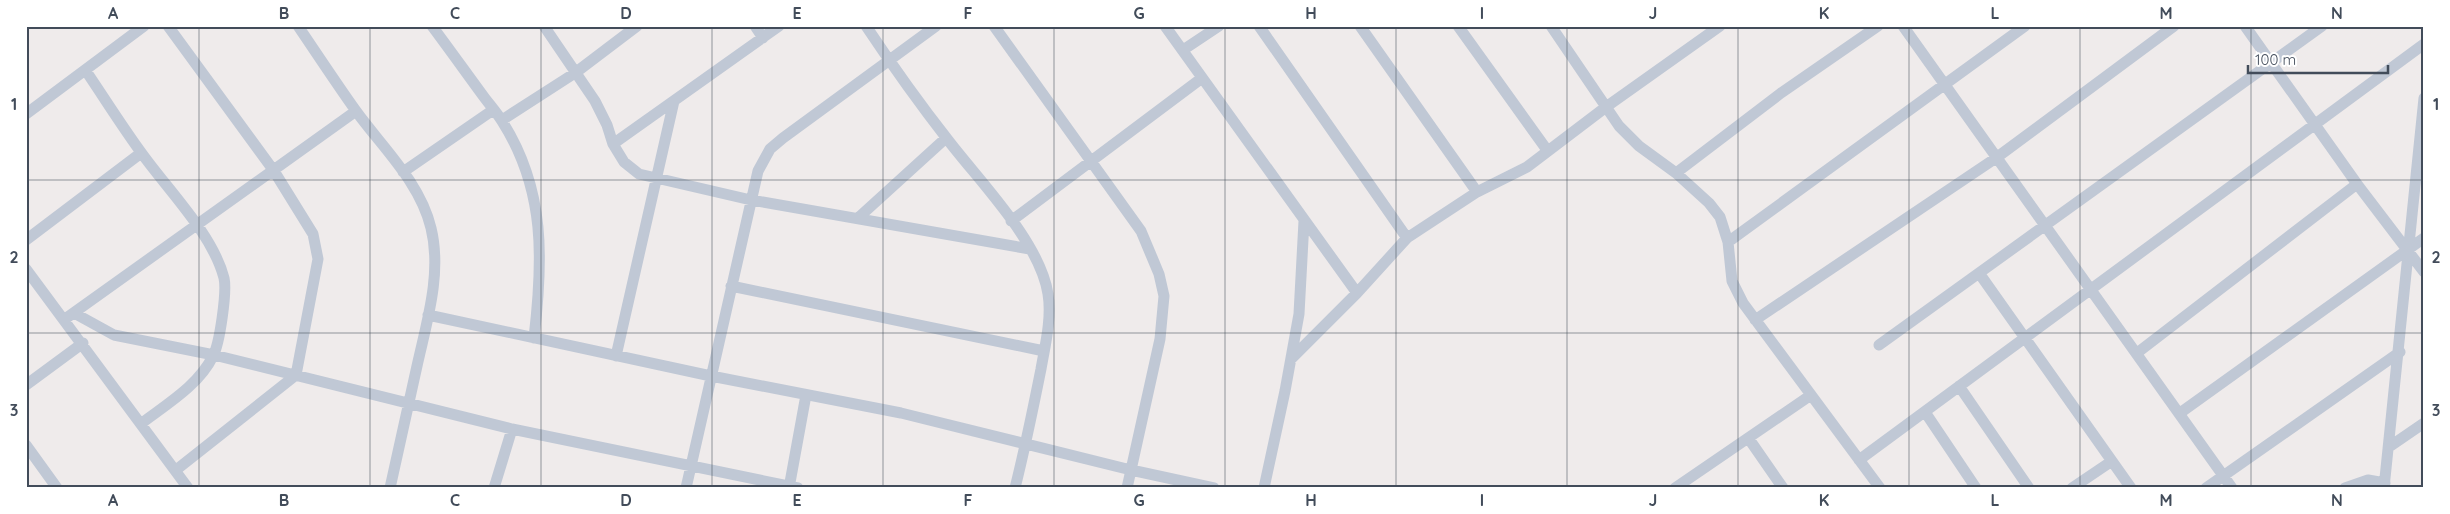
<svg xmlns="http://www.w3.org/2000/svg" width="2450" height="514" font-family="Quicksand,sans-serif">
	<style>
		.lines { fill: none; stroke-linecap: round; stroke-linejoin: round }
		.minor { stroke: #c0c8d5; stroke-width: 11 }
		.grid { fill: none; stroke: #424c5a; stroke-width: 1; stroke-opacity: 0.55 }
		.neatline { fill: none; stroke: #424c5a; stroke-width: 2 }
		.grid-label { font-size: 16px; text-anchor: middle; font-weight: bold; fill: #424c5a }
	</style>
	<rect width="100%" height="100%" fill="#efebeb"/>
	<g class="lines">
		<!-- minor -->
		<path class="minor" d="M168,26L274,171L313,234L318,259L296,375L176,470
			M298,26C317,54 336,83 356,111C382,147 420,182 431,228C442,273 427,321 417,366C408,406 399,447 390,488
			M432,26C450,50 467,74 484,97C490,105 497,113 502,121C546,190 543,261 534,338
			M544,26L595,101L607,125L613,144L624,162L639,174L751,200L1030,249
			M755,26L763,38
			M866,26C892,65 919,103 948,140C980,182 1040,242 1048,294C1052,318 1045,346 1041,369C1033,409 1025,448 1015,488
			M994,26L1141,231L1159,274L1164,296L1160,339L1127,488
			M1165,26L1357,293
			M1259,26L1407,238
			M1360,26L1477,192
			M1458,26L1547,150
			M1551,26L1619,126L1639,146L1676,173L1709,203L1720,217L1728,242L1732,281L1743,303L1880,488
			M1903,26L2232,488
			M2245,26L2357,184L2424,272
			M1183,50L1219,26
			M86,71C105,99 123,128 143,155C169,191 213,235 224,278C227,291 220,343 213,356C199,385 167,404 142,423
			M26,114L144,26
			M502,120L575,73L637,26
			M613,144L779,26
			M403,172L493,110
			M1676,173L1781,93L1878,26
			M858,218L946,138
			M1011,221L1202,78
			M26,240L141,153
			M1728,242L2025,26
			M26,269L188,488
			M1979,273L2131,488
			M731,286L1044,351
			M74,313L114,335L214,355L512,429L798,488
			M428,315L711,376L901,413L1131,470L1214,488
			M65,319L356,111
			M1755,320L1996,158L2174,26
			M1879,345L2322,26
			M2137,353L2357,184
			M616,356L674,101
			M1291,359L1357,293L1407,238L1477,192L1527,167L1606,107L1720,26
			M26,385L83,343
			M1959,386L2029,488
			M1925,412L1976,488
			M2180,413L2424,238
			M1749,439L1783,488
			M26,445L57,488
			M2389,447L2424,423
			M1859,460L2424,44
			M494,488L512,429
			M686,488L758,171L770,149L783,138L936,26
			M789,488L806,395
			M1264,488L1285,391L1299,314L1304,221
			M1675,488L1811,395
			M2072,488L2112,461
			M2206,488L2400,352
			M2345,488L2368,480L2385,483
			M2384,488L2424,98"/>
	</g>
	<!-- grid -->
	<path class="grid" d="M199,26V488M370,26V488M541,26V488M712,26V488M883,26V488M1054,26V488M1225,26V488M1396,26V488M1567,26V488M1738,26V488M1909,26V488M2080,26V488M2251,26V488M26,180H2424M26,333H2424"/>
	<!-- border -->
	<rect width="2450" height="514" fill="none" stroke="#ffffff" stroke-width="55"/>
	<!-- scale -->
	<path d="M2248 65v8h140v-8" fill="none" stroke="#424c5a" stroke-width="2.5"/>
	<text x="2255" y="65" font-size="15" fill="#424c5a" stroke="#ffffff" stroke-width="4" paint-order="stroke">100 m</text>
	<rect x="28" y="28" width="2394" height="458" class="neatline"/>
	<g class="grid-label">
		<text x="113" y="19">A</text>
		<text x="284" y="19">B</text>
		<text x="455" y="19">C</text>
		<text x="626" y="19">D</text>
		<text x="797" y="19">E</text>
		<text x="968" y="19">F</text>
		<text x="1139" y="19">G</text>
		<text x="1311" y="19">H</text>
		<text x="1482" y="19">I</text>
		<text x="1653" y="19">J</text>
		<text x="1824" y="19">K</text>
		<text x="1995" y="19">L</text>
		<text x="2166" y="19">M</text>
		<text x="2337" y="19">N</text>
		<text x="14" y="110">1</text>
		<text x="2436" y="110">1</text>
		<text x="14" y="263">2</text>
		<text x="2436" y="263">2</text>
		<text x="14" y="416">3</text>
		<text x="2436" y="416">3</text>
		<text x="113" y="506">A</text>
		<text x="284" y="506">B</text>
		<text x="455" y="506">C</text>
		<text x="626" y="506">D</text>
		<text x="797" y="506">E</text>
		<text x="968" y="506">F</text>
		<text x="1139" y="506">G</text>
		<text x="1311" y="506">H</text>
		<text x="1482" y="506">I</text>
		<text x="1653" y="506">J</text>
		<text x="1824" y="506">K</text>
		<text x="1995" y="506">L</text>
		<text x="2166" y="506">M</text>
		<text x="2337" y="506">N</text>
	</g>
</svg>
